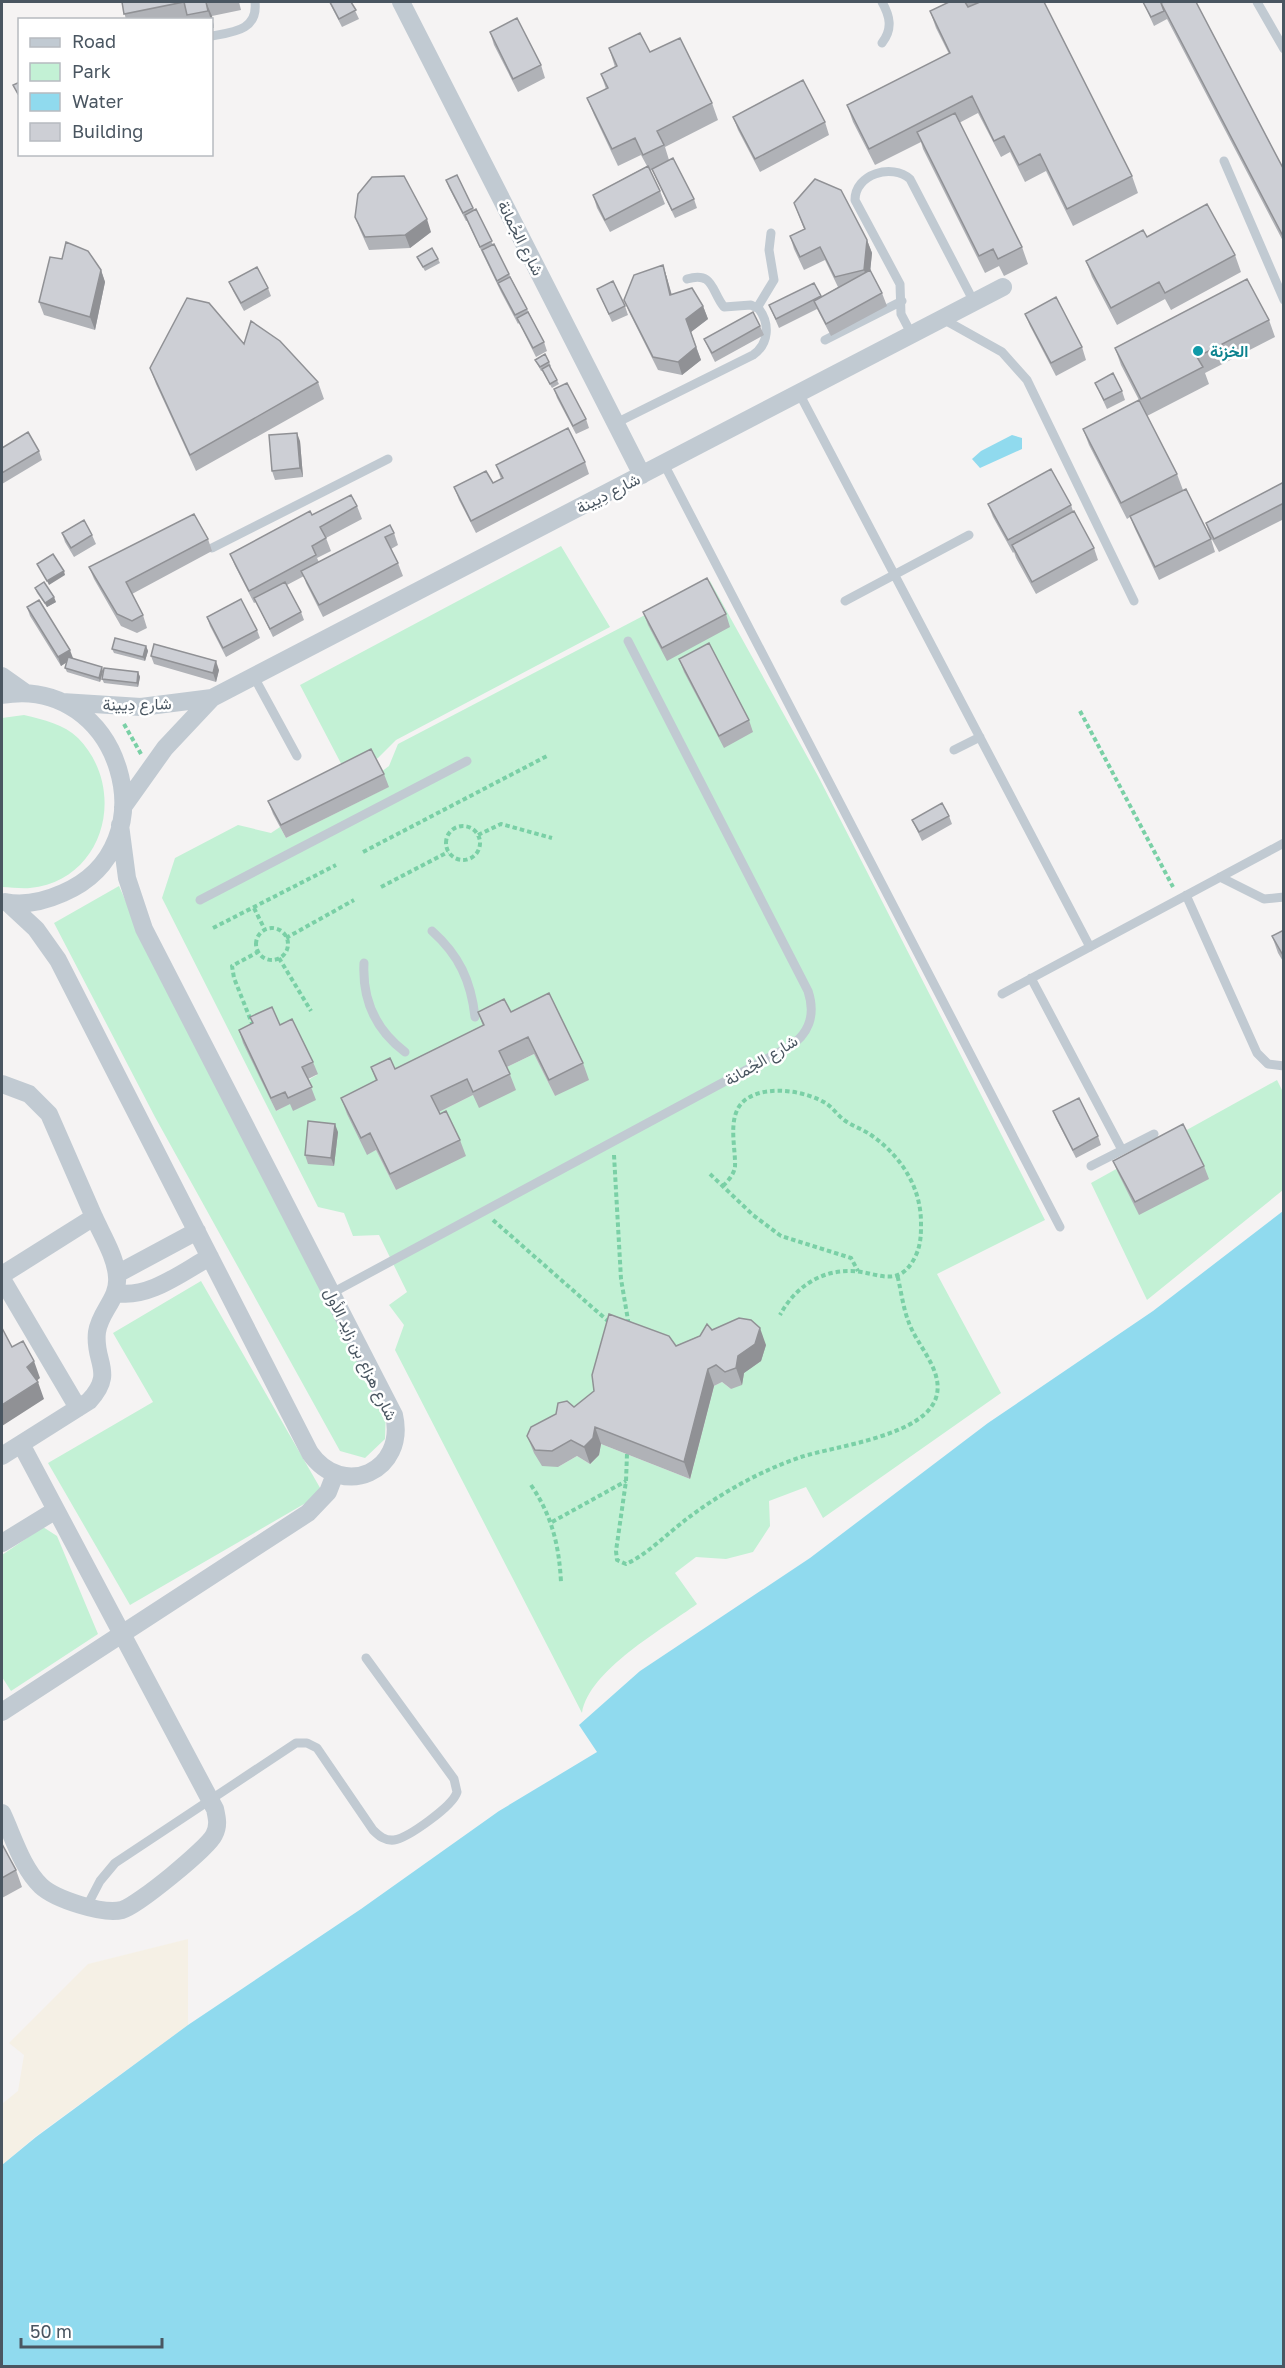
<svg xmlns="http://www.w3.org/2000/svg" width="1285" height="2368" font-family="'Golos Text',Vazirmatn,sans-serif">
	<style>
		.green { fill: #c3f1d5; fill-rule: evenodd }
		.sand { fill: #f5f0e5 }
		.water { fill: #90daee }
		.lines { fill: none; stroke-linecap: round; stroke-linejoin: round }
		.path { stroke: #7ad0a6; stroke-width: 4; stroke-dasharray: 4.5 3; stroke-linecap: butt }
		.service { stroke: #c1cad2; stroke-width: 9 }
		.minor { stroke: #c1cad2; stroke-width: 18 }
		.wall { fill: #b0b2b7 }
		.shaded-wall { fill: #909195 }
		.building { fill: #cdcfd5; stroke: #909195; stroke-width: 1.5 }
		.culture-dot { fill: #0f9aa8; stroke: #fff; stroke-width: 2 }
		.labels { text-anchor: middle; stroke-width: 5; stroke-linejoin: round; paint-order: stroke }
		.street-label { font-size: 16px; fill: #4a5661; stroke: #fff }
		.culture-label { font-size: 16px; font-weight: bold; fill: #0d838f; stroke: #fff; text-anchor: start }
	</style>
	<rect width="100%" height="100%" fill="#f5f3f3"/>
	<!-- green -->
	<path class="green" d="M561,546L610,627L396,740L378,758L346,773L300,685Z
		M710,581L818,776L1045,1220L937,1274L1001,1393L823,1518L806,1487L769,1501L770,1526L753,1552L726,1559L696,1557L675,1573L697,1604C663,1629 589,1670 582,1713L395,1350L404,1325L389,1305L407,1292L379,1235L353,1236L344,1213L318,1207L162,898L175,858L238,825L271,833L280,827L286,838L388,787L381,772L389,766L398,744ZM556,1010L555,1096L534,1054L505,1068L473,1095L437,1113L396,1190L376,1150L367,1154ZM244,1042L317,1075C297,1084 298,1102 276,1111ZM744,1373L731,1389L722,1382L714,1386L690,1479L601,1444L599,1455L590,1464L577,1456L558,1467L598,1392Z
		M24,715C44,720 64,724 78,738C128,789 105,880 30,888C21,889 11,887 2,887V718Z
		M119,886L160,978L386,1408L385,1439L365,1458L340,1451L155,1117L54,923Z
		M1277,1080L1283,1092V1190L1147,1300L1091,1183Z
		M201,1281L323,1493L130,1605L48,1463L153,1402L113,1333Z
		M43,1527L57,1536L98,1634L11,1691L2,1677V1555Z"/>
	<!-- sand -->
	<path class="sand" d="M188,1939V2025L36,2136L2,2165V2104L18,2091L24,2055L9,2043L88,1964Z"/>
	<!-- water -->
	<path class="water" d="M1012,435L1022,438V449L980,468L972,459L981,451Z
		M1283,1211V2366H2V2165L36,2137L188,2025L361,1909L499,1811L597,1752L579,1725L640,1671L810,1558L988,1423L1153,1311Z"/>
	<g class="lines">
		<!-- path -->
		<path class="path" d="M1080,711L1173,887
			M124,724L141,754
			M446 843a17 17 0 1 1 34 0a17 17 0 1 1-34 0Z
			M478,835L501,824L552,838
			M363,852L547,756
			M381,887L448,852
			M254,908L265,930
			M213,928L336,865
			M256 944a16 16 0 1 1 32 0a16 16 0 1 1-32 0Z
			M286,938L354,900
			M279,958L311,1011
			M253,1026L234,978L232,966L258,952
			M614,1155L621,1279L629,1326
			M710,1174L753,1215L781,1236L851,1258L858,1271
			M723,1186C728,1181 734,1174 735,1167C736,1146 725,1112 748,1098C769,1085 807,1091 827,1104C834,1109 839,1117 847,1122C855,1127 864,1130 871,1135C901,1156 921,1187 921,1223C921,1234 921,1244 916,1255C899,1292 875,1270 849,1271C818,1271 794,1289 780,1315
			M493,1220L609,1322
			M627,1454L626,1481L616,1551L617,1560L626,1564C648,1554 669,1532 688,1518C721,1493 762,1470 801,1457C834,1446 929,1436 937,1394C942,1369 917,1345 909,1323C903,1308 901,1290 897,1274
			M531,1485C552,1516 559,1545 561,1582
			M552,1522L626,1481"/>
		<!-- service -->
		<path class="service" d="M1257,2L1284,49
			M212,36C234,32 258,30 255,2
			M882,43C893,29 890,16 882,2
			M1224,161L1284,300
			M757,308L774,280L769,250L771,233
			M943,319L1002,352L1027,380L1134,601
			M912,335L901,314L900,284L855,200C855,174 892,163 910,179L974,302
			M825,340L902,301
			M799,393L1090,947
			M616,423L753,355C769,344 770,324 759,309L751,305L724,307C711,291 714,271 687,279
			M664,464L1060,1227
			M212,548L388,459
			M845,601L969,535
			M254,677L297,756
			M954,750L980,737
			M1220,877L1264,899L1284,897
			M1186,895L1257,1053L1268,1064L1284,1066
			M200,900L467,761
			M432,931C459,955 471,981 475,1017
			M364,963C362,1000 376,1030 405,1052
			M1031,978L1122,1150
			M1002,994L1284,843
			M1091,1166L1154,1134
			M332,1293L787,1048C809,1035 816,1015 808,991L628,641
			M87,1906L100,1881L115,1863L296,1743H307L317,1748L373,1830C379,1836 385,1841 394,1840C408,1838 453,1806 457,1792L454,1779L366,1658"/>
		<!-- minor -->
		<path class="minor" d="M401,2L642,475
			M2,676L26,693
			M2,695C120,674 173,846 63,893C45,901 25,906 5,902
			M62,702L141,707L212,698L1003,287
			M123,807L165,748L212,698
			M8,903L36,929L58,960L310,1453C343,1500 407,1471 394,1415L144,929L127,878L120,825
			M2,1084L29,1094L49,1114L94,1217
			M117,1274L197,1231
			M2,1275L94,1217C102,1235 116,1257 117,1277C119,1299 100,1311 97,1332C93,1362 116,1372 89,1401L2,1456
			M2,1279L78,1408
			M116,1293C149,1299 182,1272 210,1257
			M2,1543L56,1510
			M2,1712L308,1513L328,1492L335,1474
			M2,1813C13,1836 22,1868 41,1886C55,1899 103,1915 122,1910C137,1906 208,1848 214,1835C219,1826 217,1818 215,1809L21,1444"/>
	</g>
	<!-- wall -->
	<path class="wall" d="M122,2H239L241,10L212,16L214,28H212V20H126Z
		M329,2H351L359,19L342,27Z
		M949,2H1044L1132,176L1138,193L1073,226L1046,171L1025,182L1010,152L1001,157L978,113L959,123L1022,247L1028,264L1004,276L999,266L985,273L923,149L921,142L875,165L853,122L847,105L949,54L936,28L930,11Z
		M1143,2H1196L1284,170V243L1167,19L1154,26Z
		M490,32L541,65L545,78L518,92L494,45Z
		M609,48L650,52L712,103L718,120L665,147L669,160L694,199L697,208L675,218L652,170L650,171L660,191L665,204L610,232L597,208L593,195L647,166L641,155L618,166L594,115L587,98L606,89L601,74L615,67Z
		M733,117L825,122L829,135L760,172L738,130Z
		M457,175L474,210L509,274L544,342L547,351L536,357L519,323L518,324L501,292L467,221H466L449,188L446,180Z
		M794,203L867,240L872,253L870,271L882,293L887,306L831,336L817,309L779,328L769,305L821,297L838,287L825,260L804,270L794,249L790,236L804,229Z
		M355,217L431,232L410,248L369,250L360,230Z
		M1147,237L1235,255L1241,272L1171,310L1165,299L1117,325L1092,277L1086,261Z
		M417,257L438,259L440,263L425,271Z
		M663,265L667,278L672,295L703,306L708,319L691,332L701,360L682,375L658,370L629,312L624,300Z
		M101,270L105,282L95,330L44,315L39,302Z
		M229,282L268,288L271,296L244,311L233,291Z
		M597,289L625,306L628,315L612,322Z
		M1025,314L1082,347L1086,360L1056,376L1030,326Z
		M1269,320L1275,337L1205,373L1209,384L1147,416L1177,474L1183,490L1211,539L1215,552L1159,580L1135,529L1130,517L1127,519L1089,445L1083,429L1139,400L1121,365L1115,348Z
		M760,326L764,335L715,362L708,348L704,339Z
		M244,344L318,382L324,399L196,471L156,384L150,368Z
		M535,360L549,362L551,366L550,367L559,384L552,388L542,371H541Z
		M1095,383L1122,391L1125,400L1107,409Z
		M554,389L586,419L589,428L576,434L557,398Z
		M300,441L303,477L275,480L272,471Z
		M2,448L39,451L42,460L2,484Z
		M585,462L589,474L476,533L459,500L454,487L493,483L501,479L496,465Z
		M1284,482V519L1219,552L1210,536L1206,523Z
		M988,504L1071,505L1073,511L1094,548L1098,560L1036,594L1016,558L1014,552L1013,553L993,517Z
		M357,506L362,519L326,538L331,551L317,558L319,562L394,533L398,545L391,549L398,563L403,576L323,617L306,583L304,576L287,585L301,612L304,620L273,637L256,602L254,603L235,566L230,554L312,515Z
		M62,533L92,535L96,544L74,557L65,542Z
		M208,539L212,551L132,594L143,615L147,628L137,633L121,626L94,579L89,567Z
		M35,588L56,602L47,607L37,593Z
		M27,607L73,659L103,671L138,672L140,677L138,687L104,683L102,679L103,672L100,682L67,672L65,668L67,662L61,666L30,616Z
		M643,612L726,614L730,627L667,661L648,625Z
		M207,617L257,630L260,638L226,657L210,626Z
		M146,646L148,651L145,661L114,653L112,649Z
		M151,656L219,670L216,682L154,664Z
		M679,659L749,720L753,732L724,748L684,672Z
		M384,774L389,787L286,838L273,814L268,801Z
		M949,816L952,824L922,841L912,820Z
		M1284,930V963L1278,953L1272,936Z
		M478,1012H511L583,1063L589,1080L555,1096L534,1054L507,1067L516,1090L479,1108L473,1095L439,1112L460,1140L466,1156L396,1190L376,1150L367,1155L347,1114L341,1098L376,1081L371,1067L395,1069L483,1026Z
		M250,1017L280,1025L313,1062L318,1074L308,1079L316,1100L293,1111L290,1104L276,1111L243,1043L239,1030L253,1023Z
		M1053,1111L1098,1136L1101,1145L1076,1158L1056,1119Z
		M338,1132L334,1166L308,1164L305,1155Z
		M1113,1161L1204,1166L1209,1179L1139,1215L1118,1173Z
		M712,1330L766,1345L761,1361L744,1373L742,1385L731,1389L722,1382L714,1386L690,1479L601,1444L599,1455L590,1464L577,1456L558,1467L542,1466L534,1453L527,1436L574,1407L676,1346Z
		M2,1844L16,1870L22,1887L2,1898Z"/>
	<!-- shaded-wall -->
	<path class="shaded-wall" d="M206,2L212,16L214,28L208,11Z
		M427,219L431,232L410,248L405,235Z
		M867,240L872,253L869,283L864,270Z
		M663,265L667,278L675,308L670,295Z
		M101,270L105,282L95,330L90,317Z
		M703,306L708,319L691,332L686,319Z
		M696,347L701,360L682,375L678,362Z
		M297,433L300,441L303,477L300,468Z
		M64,571L65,575L49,585L47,581Z
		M54,597L56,602L47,607L45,603Z
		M146,646L148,651L145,661L143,657Z
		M70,650L73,658L61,666L58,657Z
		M216,661L219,670L216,682L213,673Z
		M102,667L103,671L100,682L99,678Z
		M138,672L140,677L138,687L137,683Z
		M335,1124L338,1132L334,1166L331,1158Z
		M760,1328L766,1345L761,1361L744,1373L742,1385L736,1368L738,1356Z
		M34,1361L40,1378L33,1384L27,1367Z
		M708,1369L714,1386L690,1479L684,1462Z
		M38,1382L44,1399L2,1426V1405Z
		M595,1427L601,1444L599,1455L590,1464L584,1447Z"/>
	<!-- building -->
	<path class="building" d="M122,2H206L208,11L187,15L184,2L124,14Z
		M330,2H351L356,10L339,19Z
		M949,2H965L968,7L980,2H1044L1132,176L1067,209L1040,154L1019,165L1004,136L994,141L972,96L869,149L847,105L950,53L930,11Z
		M1143,2H1164L1161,3L1164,11L1151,17Z
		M1164,2H1196L1284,170V238L1161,3Z
		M517,18L541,65L513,79L490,32Z
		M640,33L650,52L680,38L712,103L657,131L664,145L643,155L635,138L612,149L587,98L608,88L601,74L617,66L609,48Z
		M803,80L825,122L755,159L733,117Z
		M20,82V93L18,94L13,85Z
		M955,113L1022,247L998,259L993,249L979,256L917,132Z
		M673,158L694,199L672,210L652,169Z
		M648,166L660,191L605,220L593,195Z
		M457,175L473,208L463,213L446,180Z
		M404,176L427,219L405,235L365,237L355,217L358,194L372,177Z
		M815,179L841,190L867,240L864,270L835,277L820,247L800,257L790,236L805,229L794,203Z
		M1207,204L1235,255L1165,293L1159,282L1111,308L1086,261L1143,230L1147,237Z
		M476,209L492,241L480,247L465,215Z
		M66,242L88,251L101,270L90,317L39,302L50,257L62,259Z
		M494,244L509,274L497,281L482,250Z
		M432,248L438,259L423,267L417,257Z
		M663,265L670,295L692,288L703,306L686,319L696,347L678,362L653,357L624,300L634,275Z
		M257,267L268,288L241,303L229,282Z
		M870,270L882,293L826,324L814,301Z
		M510,277L527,309L515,315L498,283Z
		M1247,279L1269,320L1197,357L1203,367L1141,399L1115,348Z
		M613,281L625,306L609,314L597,289Z
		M814,283L821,296L776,319L769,305Z
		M1056,297L1082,347L1051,363L1025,314Z
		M187,298L209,303L244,344L251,321L280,341L318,382L190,455L150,368Z
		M528,312L544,342L533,348L517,318Z
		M753,312L760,326L712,353L704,339Z
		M545,354L549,362L540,367L535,360Z
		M549,365L557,380L550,384L542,369Z
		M1113,373L1122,391L1104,400L1095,383Z
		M567,383L586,419L573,426L554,389Z
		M1139,400L1177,474L1121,503L1083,429Z
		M568,428L585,462L471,521L454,487L486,471L493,483L503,478L496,465Z
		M28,432L39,451L2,473V448Z
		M297,433L300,468L272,471L269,435Z
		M1051,469L1071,505L1008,540L988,504Z
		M1284,482V503L1214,539L1206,523Z
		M1186,489L1211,539L1155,567L1130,516Z
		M351,495L357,506L320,527L326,538L312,546L316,555L249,591L230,554L310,511L312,515Z
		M1074,511L1094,548L1032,582L1012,545Z
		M194,514L208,539L126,582L143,615L132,621L117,614L89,567Z
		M84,520L92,535L71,548L62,533Z
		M390,525L394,533L385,537L398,563L319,605L301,571Z
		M53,554L64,571L47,581L37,564Z
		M707,578L726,614L662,648L643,612Z
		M44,582L54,597L45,603L35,588Z
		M285,582L301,612L270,629L254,598Z
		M241,599L257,630L223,648L207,617Z
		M39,600L70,650L58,657L27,607Z
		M115,638L146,646L143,657L112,649Z
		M709,643L749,720L719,736L679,659Z
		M154,644L216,661L213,673L151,656Z
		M68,657L102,667L99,678L65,668Z
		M104,668L138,672L137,683L102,679Z
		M371,749L384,774L281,825L268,801Z
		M942,803L949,816L919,832L912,820Z
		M1284,930V957L1272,936Z
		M549,993L583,1063L549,1080L528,1037L499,1051L510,1074L473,1092L467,1079L431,1096L440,1114L446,1111L460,1140L390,1174L370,1133L361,1138L341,1098L377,1080L371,1067L390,1058L395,1069L484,1025L478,1012L504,999L511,1012Z
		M272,1007L280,1025L292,1019L313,1062L302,1067L312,1087L288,1098L285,1092L271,1098L239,1030L253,1023L250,1017Z
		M1079,1098L1098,1136L1073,1150L1053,1111Z
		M308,1121L335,1124L331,1158L305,1155Z
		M1183,1124L1204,1166L1135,1202L1113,1161Z
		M609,1314L669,1336L676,1346L700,1336L707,1324L712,1330L739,1318L751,1320L760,1328L755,1344L738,1356L736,1368L725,1372L716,1365L708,1369L684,1462L595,1427L593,1438L584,1447L571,1440L552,1451L535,1450L527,1436L531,1427L556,1414L558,1403L567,1401L574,1407L594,1391L592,1375Z
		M2,1328L12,1347L23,1341L34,1361L27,1367L38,1382L2,1405Z
		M2,1844L16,1870L2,1878Z"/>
	<!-- markers -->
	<circle class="culture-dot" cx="1198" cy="351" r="6"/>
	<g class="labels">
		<!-- street labels -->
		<g class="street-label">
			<text transform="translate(521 238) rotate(63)" y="6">شارع الجُمانة</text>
			<text transform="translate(608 493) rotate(-27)" y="6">شارع دِيينة</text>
			<text transform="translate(137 704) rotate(-1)" y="6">شارع دِيينة</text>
			<text transform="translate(761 1060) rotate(-31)" y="6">شارع الجُمانة</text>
			<text transform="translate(361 1354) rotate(64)" y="6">شارع هزاع بن زايد الأول</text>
		</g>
		<!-- culture labels -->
		<g class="culture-label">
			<text x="1210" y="357">الخزنة</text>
		</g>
	</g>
	<!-- border -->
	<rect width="1285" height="2368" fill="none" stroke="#4a5661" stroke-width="6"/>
	<!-- legend -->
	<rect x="18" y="18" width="195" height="138" fill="#ffffff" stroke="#b7bbc0" stroke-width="1.5"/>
	<rect x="30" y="38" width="30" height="9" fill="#c1cad2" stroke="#b7bbc0" stroke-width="1.5"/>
	<text x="72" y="48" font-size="18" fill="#4a5661">Road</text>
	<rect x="30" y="63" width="30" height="18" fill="#c3f1d5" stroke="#b7bbc0" stroke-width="1.5"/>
	<text x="72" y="78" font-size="18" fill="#4a5661">Park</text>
	<rect x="30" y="93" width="30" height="18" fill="#90daee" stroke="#b7bbc0" stroke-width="1.5"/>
	<text x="72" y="108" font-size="18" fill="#4a5661">Water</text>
	<rect x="30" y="123" width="30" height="18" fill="#cdcfd5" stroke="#b7bbc0" stroke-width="1.5"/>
	<text x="72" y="138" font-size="18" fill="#4a5661">Building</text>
	<!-- scale -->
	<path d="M21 2338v9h141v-9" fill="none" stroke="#4a5661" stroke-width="3"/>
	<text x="30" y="2338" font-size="18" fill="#4a5661" stroke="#ffffff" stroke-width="4.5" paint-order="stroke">50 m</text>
</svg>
